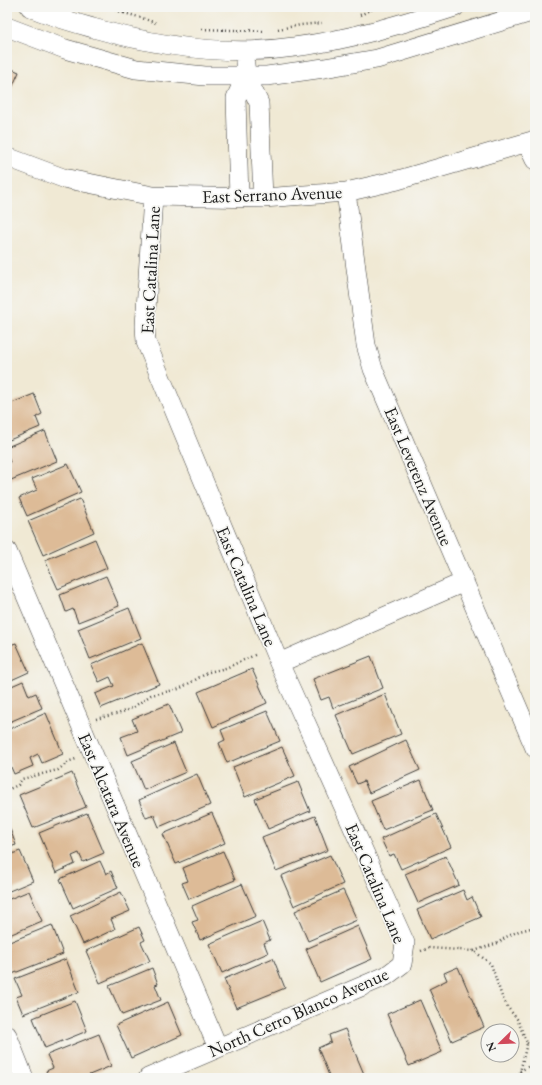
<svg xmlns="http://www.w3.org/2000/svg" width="542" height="1085" viewBox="0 0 542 1085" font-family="'EB Garamond',serif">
<rect width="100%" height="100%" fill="#f6f6f2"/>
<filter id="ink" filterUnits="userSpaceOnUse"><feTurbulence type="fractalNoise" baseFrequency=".025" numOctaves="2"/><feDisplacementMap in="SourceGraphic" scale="8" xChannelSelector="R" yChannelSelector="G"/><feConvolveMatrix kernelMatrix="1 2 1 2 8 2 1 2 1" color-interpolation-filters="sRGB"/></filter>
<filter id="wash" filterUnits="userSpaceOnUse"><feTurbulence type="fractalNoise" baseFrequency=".012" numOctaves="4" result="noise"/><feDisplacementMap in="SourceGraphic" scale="16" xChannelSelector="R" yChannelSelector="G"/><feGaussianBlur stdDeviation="0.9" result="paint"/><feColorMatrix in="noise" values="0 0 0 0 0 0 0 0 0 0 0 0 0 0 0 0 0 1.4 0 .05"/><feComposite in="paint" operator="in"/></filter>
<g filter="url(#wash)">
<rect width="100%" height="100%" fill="#f0e9d4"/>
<g id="blocks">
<path fill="#ddbb97" d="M 7,67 L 19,72 L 7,99 Z
M 34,394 L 42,414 L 36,417 L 40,427 L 7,441 L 7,405 Z
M 45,431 L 57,461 L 11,480 L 7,471 L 7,463 L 10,462 L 7,454 L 7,447 Z
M 68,464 L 81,492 L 27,516 L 19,498 L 37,490 L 32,479 Z
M 80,499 L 94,532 L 43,555 L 28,521 Z
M 95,539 L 107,568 L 58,589 L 45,560 Z
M 106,576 L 119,606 L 78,622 L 73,609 L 66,612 L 60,595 Z
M 129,608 L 141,638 L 90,659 L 78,629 Z
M 16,643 L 29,672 L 7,682 L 7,646 Z
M 142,643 L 159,684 L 101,708 L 95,694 L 114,686 L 110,677 L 99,682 L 91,665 Z
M 371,656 L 383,688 L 333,708 L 329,697 L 321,700 L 313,679 Z
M 252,669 L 267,703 L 213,727 L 198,692 Z
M 23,681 L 29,696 L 36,693 L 42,708 L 7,723 L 7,688 Z
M 385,694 L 401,734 L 353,754 L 336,715 Z
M 169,704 L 181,733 L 128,755 L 121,737 L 137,731 L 132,719 Z
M 267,711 L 280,741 L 227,763 L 219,743 L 225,740 L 221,730 Z
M 46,713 L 63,754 L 42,763 L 38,754 L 30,758 L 33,766 L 14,774 L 7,758 L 7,730 Z
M 406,740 L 420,770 L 369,793 L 364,781 L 357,784 L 349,767 Z
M 174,743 L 186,772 L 144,790 L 132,761 Z
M 282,747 L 295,776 L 245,797 L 233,767 Z
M 72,773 L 86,807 L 33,828 L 19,795 Z
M 197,774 L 210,805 L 159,827 L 154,815 L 146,818 L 139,800 Z
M 421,780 L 433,810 L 383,830 L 371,801 Z
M 298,782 L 310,811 L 268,829 L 255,799 Z
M 87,813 L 104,853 L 83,862 L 79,853 L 72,856 L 75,864 L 56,873 L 39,833 Z
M 212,813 L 225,843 L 176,864 L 163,834 Z
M 436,814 L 451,847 L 401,869 L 394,854 L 389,856 L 381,839 Z
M 315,816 L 328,850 L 276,871 L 262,837 Z
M 7,821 L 16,845 L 7,848 Z
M 20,851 L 33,881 L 7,892 L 7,856 Z
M 223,851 L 235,880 L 189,899 L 182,883 L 188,881 L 183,868 Z
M 330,855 L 343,884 L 294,906 L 281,876 Z
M 446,856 L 459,885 L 418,903 L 405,874 Z
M 100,861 L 106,874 L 111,871 L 118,888 L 73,908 L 60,879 Z
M 242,884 L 256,916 L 200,940 L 192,922 L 198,920 L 192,906 Z
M 343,890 L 357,920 L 308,941 L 295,911 Z
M 463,890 L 467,900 L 472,897 L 481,917 L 430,939 L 417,910 Z
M 29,891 L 42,921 L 7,936 L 7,900 Z
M 121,892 L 130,911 L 111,919 L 115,929 L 83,944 L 70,916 Z
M 262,921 L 270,940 L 264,943 L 268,953 L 222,973 L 209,944 Z
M 52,925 L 63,954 L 12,974 L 7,961 L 7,943 Z
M 358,926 L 372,959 L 320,982 L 306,949 Z
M 139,927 L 145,940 L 141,942 L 150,961 L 100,983 L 86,951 Z
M 273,958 L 285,988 L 236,1008 L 224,979 Z
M 66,959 L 79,992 L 23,1014 L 16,997 L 22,995 L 15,979 Z
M 458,967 L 484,1027 L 452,1041 L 429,989 L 447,980 L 444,973 Z
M 152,968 L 158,984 L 155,985 L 161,1000 L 122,1015 L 109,986 Z
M 420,1000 L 442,1052 L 409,1066 L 387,1014 Z
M 75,1001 L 87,1031 L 45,1048 L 33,1018 Z
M 168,1002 L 182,1035 L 131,1058 L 116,1025 Z
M 345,1029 L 364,1074 L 355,1078 L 330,1078 L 318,1048 L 331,1042 L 329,1035 Z
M 99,1034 L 111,1066 L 82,1078 L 72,1078 L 71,1075 L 63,1078 L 49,1078 L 46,1071 L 53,1068 L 47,1055 Z"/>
</g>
</g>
<g filter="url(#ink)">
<use href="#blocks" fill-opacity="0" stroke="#3c3b38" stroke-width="1"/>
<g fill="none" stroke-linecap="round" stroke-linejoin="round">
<g stroke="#3c3b38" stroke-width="20">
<path id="minor" d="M 30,7 C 50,16 72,22 93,28 C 157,46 227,57 294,47 C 349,40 402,24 455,7
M 7,27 L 65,49 L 136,69 L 205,76 L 267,76 L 324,68 L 377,59 L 535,11
M 245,64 L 246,76 L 259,103 L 263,198
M 527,143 L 535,160
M 7,157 L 63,178 L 153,196 L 263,198 L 346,192 L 398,180 L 535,140
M 346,192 L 366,345 L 373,369 L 535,748
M 239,198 L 236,98 L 246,76
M 7,551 L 218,1048
M 279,663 L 464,582
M 7,1035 L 24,1078
M 148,1078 L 386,976 L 402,964 L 405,943 L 279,663 L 146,342 L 145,326 L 153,196"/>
</g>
<path stroke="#3c3b38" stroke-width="2.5" stroke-dasharray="1 3" stroke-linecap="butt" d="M 108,7 L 124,13 L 123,7
M 124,13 L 139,17 L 156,23
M 360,15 L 377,7
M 202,29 L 265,31
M 278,29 L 301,25 L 322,23
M 96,719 L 120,713 L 132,708 L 151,695 L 179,689 L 209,672 L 226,668 L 257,654
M 7,790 L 18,785 L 22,779 L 58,770 L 70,761 L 76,759
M 421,951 L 429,948 L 474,951 L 491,964 L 502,997 L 509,1009 L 517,1019 L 527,1043 L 520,1072 L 513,1078
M 474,951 L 498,943 L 506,937 L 519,931 L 535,927
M 527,1043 L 535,1048
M 520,1071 L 535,1063"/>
<use href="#minor" stroke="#fff" stroke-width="19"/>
</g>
</g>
<g text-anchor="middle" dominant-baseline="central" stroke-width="3.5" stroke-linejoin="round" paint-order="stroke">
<g font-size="18" fill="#1c1c1c" stroke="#f6f6f2">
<text transform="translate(272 194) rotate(-2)">East Serrano Avenue</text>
<text transform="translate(150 270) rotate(-87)">East Catalina Lane</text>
<text transform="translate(419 476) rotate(67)">East Leverenz Avenue</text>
<text transform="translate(247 586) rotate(67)">East Catalina Lane</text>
<text transform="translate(112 800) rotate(67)">East Alcatara Avenue</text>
<text transform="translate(376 883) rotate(67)">East Catalina Lane</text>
<text transform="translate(298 1012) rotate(-24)">North Cerro Blanco Avenue</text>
</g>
</g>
<rect width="542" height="1085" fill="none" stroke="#f6f6f2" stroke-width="24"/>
<g transform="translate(500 1043) rotate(247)"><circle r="19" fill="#f6f6f2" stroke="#9f9f9c"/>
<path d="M0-3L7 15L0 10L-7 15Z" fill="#d1495b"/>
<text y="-6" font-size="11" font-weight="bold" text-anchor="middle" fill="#1c1c1c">N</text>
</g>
</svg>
